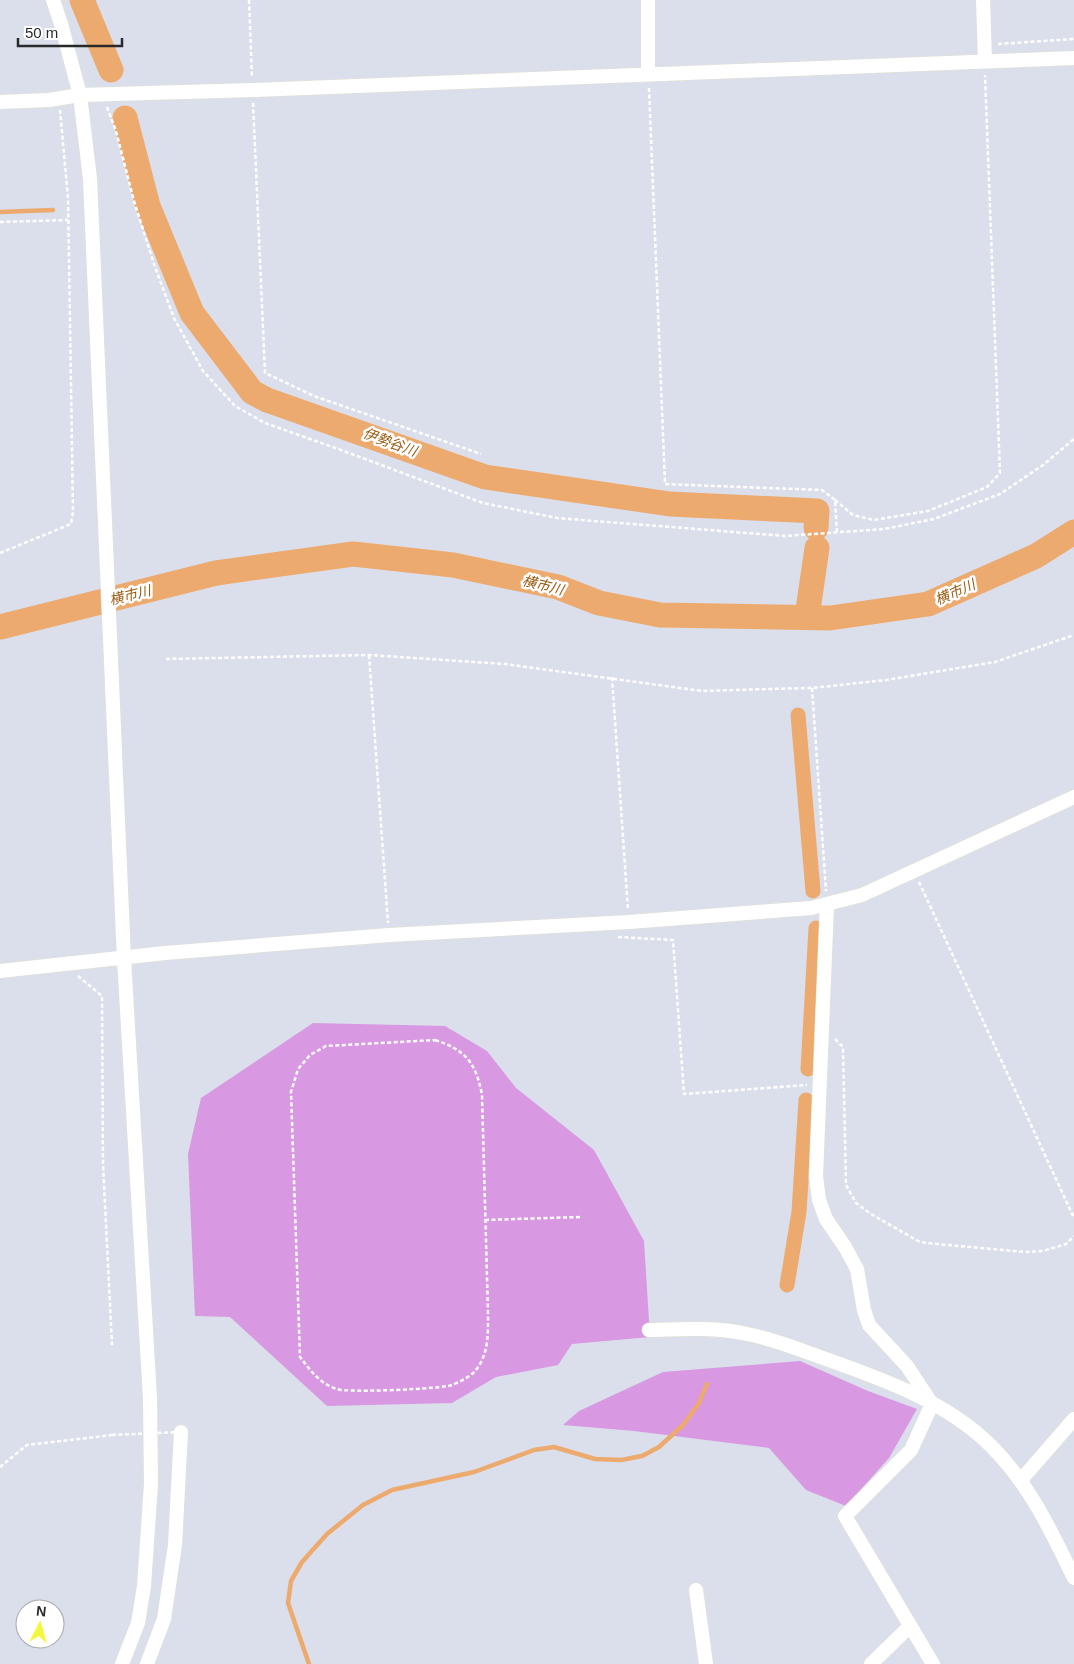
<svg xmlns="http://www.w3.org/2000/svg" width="1074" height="1664" viewBox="0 0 1074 1664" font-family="Helvetica,'Noto Sans JP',sans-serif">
<rect width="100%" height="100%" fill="#dbdfeb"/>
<path fill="#d898e2" d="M 313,1023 L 445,1026 L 487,1051 L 516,1088 L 594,1150 L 644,1241 L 650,1337 L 572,1344 L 558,1365 L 496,1377 L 452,1403 L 327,1406 L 230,1317 L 195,1316 L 188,1154 L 201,1098 Z
M 800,1361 L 868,1391 L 917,1409 L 889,1458 L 846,1506 L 806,1490 L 769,1448 L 634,1431 L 563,1425 L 579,1411 L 663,1372 Z"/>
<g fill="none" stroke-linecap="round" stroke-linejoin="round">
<path stroke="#edaa6e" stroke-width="4.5" d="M 0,212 L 53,210
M 309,1664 L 288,1603 L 291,1581 L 302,1562 L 327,1534 L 363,1505 L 392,1490 L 474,1472 L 534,1450 L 554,1447 L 595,1459 L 621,1460 L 642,1456 L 659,1447 L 683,1425 L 699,1403 L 707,1384"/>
<path stroke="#edaa6e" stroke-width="15" d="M 798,715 L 813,891
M 808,1069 L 816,928
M 787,1285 L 799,1212 L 806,1100"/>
<path stroke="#edaa6e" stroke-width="25" d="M 82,0 L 111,70
M 125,118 L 148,206 L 192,313 L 252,392 L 267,400 L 485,477 L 670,504 L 817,511 L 816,528
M 807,617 L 817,548
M 0,627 L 216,573 L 353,554 L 453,565 L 558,587 L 599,603 L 660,615 L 830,618 L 928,604 L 1036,556 L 1074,532"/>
<g stroke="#e2e2d0" stroke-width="15">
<path id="minor" d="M 53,0 L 61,24 L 80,95 L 90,179 L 124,959 L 150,1398 L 151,1484 L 144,1586 L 138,1623 L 122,1664
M 648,0 L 648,74
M 983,0 L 985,61
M 0,102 L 49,100 L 80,95 L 252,90 L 1074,58
M 827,905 L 816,1176 L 819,1200 L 826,1219 L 845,1247 L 857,1269 L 864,1310 L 869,1325 L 907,1366 L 932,1404 L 911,1450 L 845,1516 L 933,1664
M 0,971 L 165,953 L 389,935 L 629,922 L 811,908 L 862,895 L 1074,797
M 649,1330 C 682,1329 715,1327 747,1334 C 773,1339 798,1349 823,1358 C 882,1379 948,1402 992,1447 C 1030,1485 1051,1531 1074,1578
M 1021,1480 L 1074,1419
M 696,1590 L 706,1664
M 147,1664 L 164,1619 L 175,1545 L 181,1432
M 871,1664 L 910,1626"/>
</g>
<path stroke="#fff" stroke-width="2.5" stroke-dasharray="4 2.5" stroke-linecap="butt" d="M 249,0 L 252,77
M 998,44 L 1074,39
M 649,88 L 665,484 L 822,490 L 835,500 L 837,533
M 253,103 L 265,373 L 314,396 L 481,454
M 107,107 L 116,131 L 134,201 L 155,267 L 174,318 L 203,371 L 235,406 L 265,423 L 341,450 L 483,503 L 557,518 L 785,536 L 884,529 L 934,519 L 1000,494 L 1043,465 L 1074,439
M 0,222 L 68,220
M 835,500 L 853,515 L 874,520 L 928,511 L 987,487 L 1000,473 L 985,75
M 0,553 L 71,524 L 73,512 L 68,198 L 60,110
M 369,655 L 388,923
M 166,659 L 369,655 L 505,664 L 702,691 L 767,689 L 812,688 L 886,680 L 995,662 L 1074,635
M 612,677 L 628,910
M 812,688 L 826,891
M 919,882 L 1074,1218
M 618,937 L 673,940 L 684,1094 L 807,1085
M 78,976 L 102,996 L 103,1164 L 112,1345
M 835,1039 L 843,1047 L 846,1185 L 856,1203 L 871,1214 L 918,1241 L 926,1243 L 1025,1252 L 1043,1251 L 1066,1244 L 1074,1236
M 435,1040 C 466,1050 476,1063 482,1095 L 488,1313 C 488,1333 489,1355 475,1371 C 470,1377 459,1382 452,1385 C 443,1389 346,1393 337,1389 C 320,1384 310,1370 300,1357 L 291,1092 L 298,1069 L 310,1055 L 326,1046 Z
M 485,1220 L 580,1217
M 0,1467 L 27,1445 L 112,1435"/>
<use href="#minor" stroke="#fff" stroke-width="14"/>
<path stroke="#fff" stroke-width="2.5" stroke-dasharray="4 2.5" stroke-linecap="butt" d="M 112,1435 L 181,1432"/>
</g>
<g text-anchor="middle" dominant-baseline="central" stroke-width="5" stroke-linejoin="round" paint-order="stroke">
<g font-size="14" font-style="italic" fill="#985a0f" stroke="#fff">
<text transform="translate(390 442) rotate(20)">伊勢谷川</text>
<text transform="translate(543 585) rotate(14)">横市川</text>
<text transform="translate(955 592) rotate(-24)">横市川</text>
<text transform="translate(130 595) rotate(-14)">横市川</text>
</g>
</g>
<g transform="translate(40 1624) rotate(6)"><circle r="24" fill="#ffffff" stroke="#a9a9a9"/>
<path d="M0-4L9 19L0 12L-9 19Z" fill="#f4f83c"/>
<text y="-8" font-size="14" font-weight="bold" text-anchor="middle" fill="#292929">N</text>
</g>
<path d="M18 38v8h104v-8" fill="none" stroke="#292929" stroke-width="2.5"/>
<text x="25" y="38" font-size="15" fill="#292929" stroke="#ffffff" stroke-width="4" paint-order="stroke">50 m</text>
</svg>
